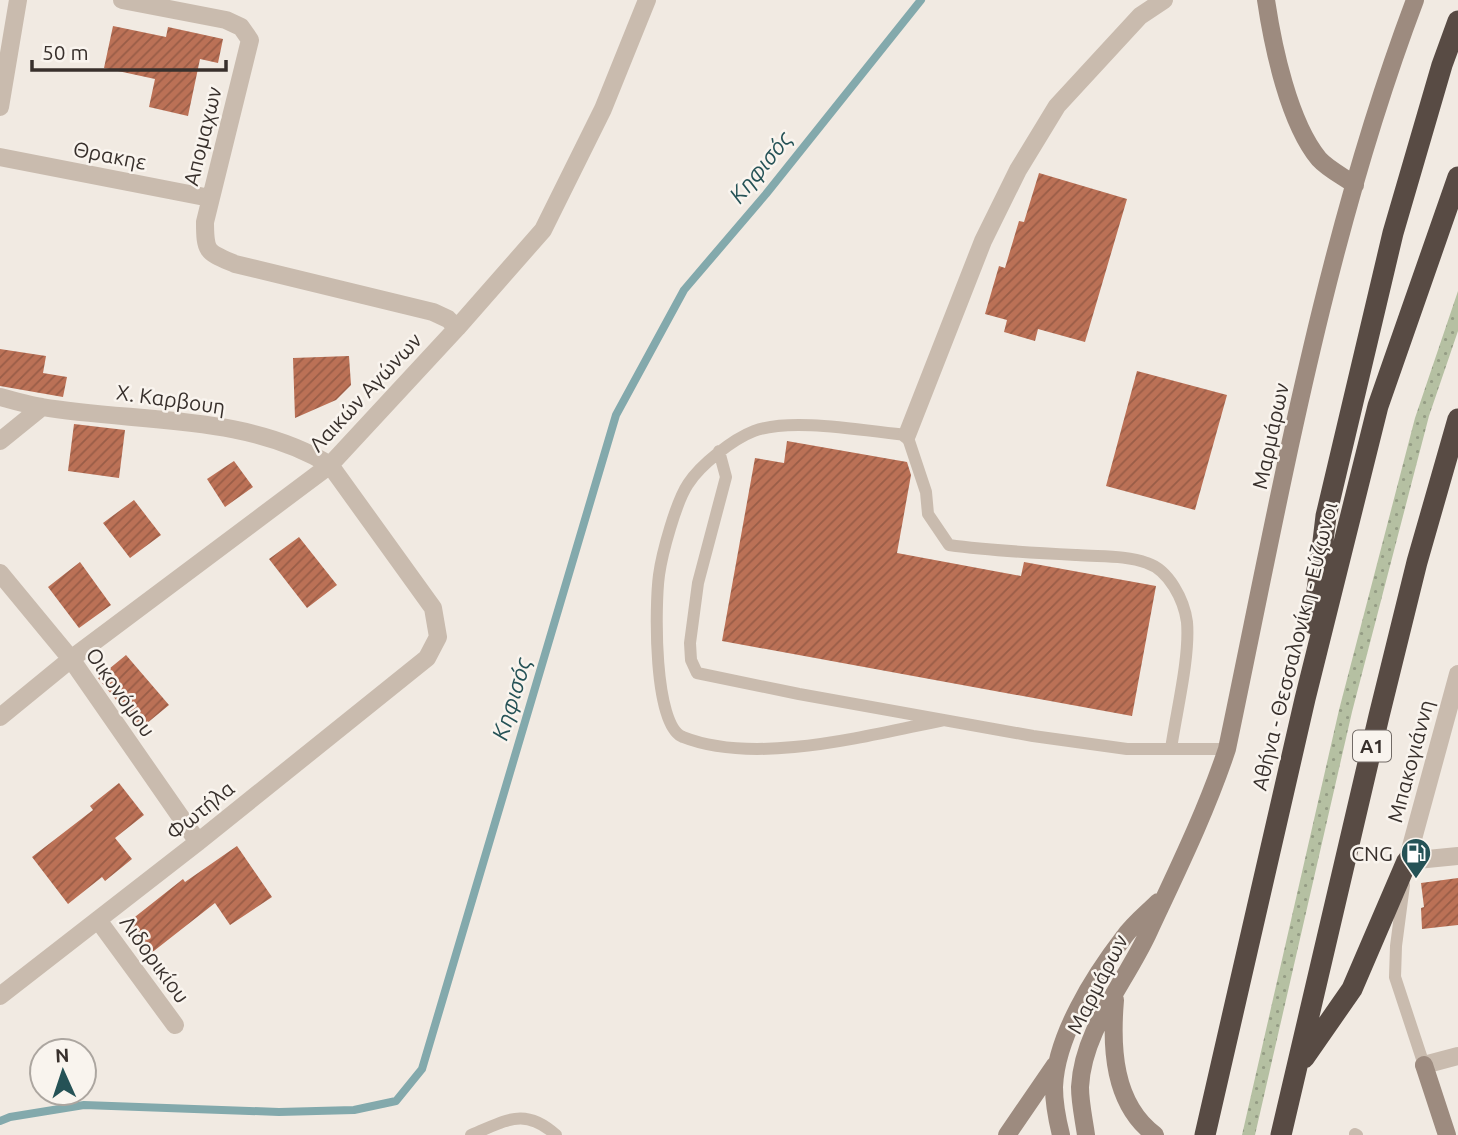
<svg xmlns="http://www.w3.org/2000/svg" width="1458" height="1135" viewBox="0 0 1458 1135" font-family="Ubuntu,sans-serif">
<defs>
<pattern id="grass-dots" width="8" height="8" patternUnits="userSpaceOnUse" patternTransform="scale(1.75)"><rect width="8" height="8" fill="#b5c0a2"/><path d="M2 2h.1M6 6h.1" fill="none" stroke="#949c84" stroke-width="1.8" stroke-linecap="round"/></pattern>
<pattern id="building-hatch" width="6" height="6" patternUnits="userSpaceOnUse" patternTransform="scale(1.75)"><rect width="6" height="6" fill="#bb7156"/><path d="M-1 1l2-2M0 6l6-6M5 7l2-2" fill="none" stroke="#995d47"/></pattern>
</defs>
<rect width="100%" height="100%" fill="#f1eae2"/>
<path fill="url(#grass-dots)" d="M 1458,291 L 1458,331 L 1429,416 L 1352,712 L 1255,1135 L 1242,1135 L 1339,710 L 1415,418 Z"/>
<g fill="none" stroke-linecap="round" stroke-linejoin="round">
<path stroke="#83a9ac" stroke-width="8" d="M 0,1121 L 10,1117 L 84,1105 L 279,1112 L 354,1110 L 396,1101 L 422,1069 L 616,415 L 684,290 L 766,194 L 921,0"/>
</g>
<path fill="url(#building-hatch)" d="M 113,26 L 166,37 L 168,27 L 223,39 L 218,63 L 200,59 L 188,116 L 149,107 L 155,79 L 104,68 Z
M 1039,173 L 1127,199 L 1085,342 L 1038,329 L 1035,341 L 1004,332 L 1007,320 L 985,314 L 999,266 L 1005,268 L 1019,221 L 1024,222 Z
M 0,349 L 46,356 L 43,373 L 67,377 L 63,397 L 0,386 Z
M 349,356 L 351,385 L 336,400 L 295,418 L 293,358 Z
M 1137,371 L 1227,395 L 1195,510 L 1106,486 Z
M 74,424 L 125,430 L 119,478 L 68,471 Z
M 787,441 L 907,462 L 911,475 L 897,553 L 1021,576 L 1024,562 L 1156,586 L 1132,716 L 722,641 L 755,458 L 784,463 Z
M 234,461 L 253,487 L 225,507 L 207,479 Z
M 134,500 L 161,535 L 130,558 L 103,523 Z
M 299,537 L 337,585 L 307,608 L 269,559 Z
M 80,562 L 111,605 L 79,628 L 48,587 Z
M 126,655 L 169,705 L 140,729 L 98,678 Z
M 119,783 L 144,815 L 115,838 L 132,859 L 105,881 L 102,877 L 68,904 L 32,857 L 93,810 L 90,806 Z
M 237,846 L 272,897 L 230,925 L 215,903 L 150,954 L 126,924 L 183,879 L 185,882 Z
M 1458,878 L 1458,925 L 1422,929 L 1421,908 L 1424,907 L 1421,883 Z"/>
<g fill="none" stroke-linecap="round" stroke-linejoin="round">
<path stroke="#c9bbae" stroke-width="12" d="M 719,451 L 726,477 L 698,583 L 690,643 L 691,660 L 697,673 L 799,694 L 1033,736 L 1127,749 L 1227,749
M 944,720 C 869,735 756,766 683,737 C 653,726 655,604 659,575 C 662,553 676,502 688,484 C 700,465 733,439 754,431 C 791,417 865,431 907,435 L 926,492 L 928,514 L 949,545 C 992,551 1035,553 1077,555 C 1099,557 1126,555 1147,563 C 1169,570 1184,600 1187,622 C 1190,658 1176,713 1171,749
M 1404,885 L 1396,946 L 1395,977 L 1424,1065
M 1355,1134 L 1357,1135
M 471,1135 C 506,1121 524,1106 556,1135"/>
<path stroke="#c9bbae" stroke-width="18" d="M 122,0 L 226,20 L 241,27 L 250,40 L 205,222 C 205,253 207,252 235,264 L 433,312 L 448,319 L 457,328
M 0,107 L 18,0
M 0,157 L 210,198
M 0,397 C 14,401 28,405 42,407 C 136,423 246,413 330,465 L 433,608 L 438,637 L 427,658 L 198,842 L 0,996
M 907,435 L 983,241 L 1018,170 L 1057,106 L 1140,16 L 1164,0
M 0,441 L 42,407
M 0,573 L 71,659 L 198,842
M 1458,674 L 1407,861 L 1458,856
M 0,717 L 71,659 L 330,465 L 457,328 L 543,230 L 603,109 L 647,0
M 98,920 L 175,1025
M 1424,1065 L 1458,1056"/>
<path stroke="#9d8b7f" stroke-width="18" d="M 1266,0 C 1273,47 1289,123 1319,159 C 1328,169 1344,177 1355,185
M 1115,1000 C 1111,1047 1113,1104 1155,1135
M 1424,1065 L 1447,1135
M 1007,1135 L 1055,1065
M 1061,1135 C 1057,1119 1054,1104 1054,1087 C 1056,1036 1094,976 1124,937 C 1133,924 1147,913 1158,902
M 1086,1135 C 1084,1120 1080,1103 1080,1087 C 1083,1029 1126,982 1149,931 C 1177,871 1206,812 1227,749 C 1280,497 1324,241 1415,0"/>
<path stroke="#584b44" stroke-width="21" d="M 1313,624 L 1326,516 L 1393,233 L 1442,65 L 1458,21
M 1304,1058 L 1352,989 L 1407,861
M 1205,1135 L 1305,699 L 1378,406 L 1458,177
M 1281,1135 L 1379,716 L 1417,562 L 1458,419"/>
</g>
<defs>
<g id="fuel-pin" transform="scale(1.575)"><path d="M0 17L-7.5 6A9.5 9.5 0 1 1 7.5 6Z" fill="#255256" stroke="#f9f4ee"/><path d="M-5.5-6h7V0h2V4h1.3V-2.5L3-4.5l.8-.8L6-3V5H2.5V1h-1V6h-7ZM-4.2-4.7v3.2H.2V-4.7Z" fill="#fff"/></g>
</defs>
<g fill-rule="evenodd">
<use href="#fuel-pin" x="1416" y="853"/>
</g>
<g text-anchor="middle" dominant-baseline="central" stroke-width="5" stroke-linejoin="round" paint-order="stroke">
<rect fill="#f9f4ee" stroke="#726b66" stroke-width="2" x="1353" y="730.5" width="38" height="31" rx="5"/>
<g font-size="19" font-weight="bold" fill="#38302c">
<text x="1372" y="746">Α1</text>
</g>
<g font-size="21" fill="#38302c" stroke="#f9f4ee">
<text transform="translate(202 136) rotate(-76)">Απομαχων</text>
<text transform="translate(110 155) rotate(11)">Θρακηε</text>
<text transform="translate(365 392) rotate(-47)">Λαικών Αγώνων</text>
<text transform="translate(171 399) rotate(8)">Χ. Καρβουη</text>
<text transform="translate(1270 436) rotate(-78)">Μαρμάρων</text>
<text transform="translate(1294 646) rotate(-76)">Αθήνα - Θεσσαλονίκη - Εύζωνοι</text>
<text transform="translate(121 692) rotate(55)">Οικονόμου</text>
<text transform="translate(1410 761) rotate(-75)">Μπακογιάννη</text>
<text transform="translate(200 810) rotate(-39)">Φωτήλα</text>
<text transform="translate(155 959) rotate(54)">Λιδορικίου</text>
<text transform="translate(1097 984) rotate(-63)">Μαρμάρων</text>
</g>
<g font-size="21" fill="#38302c" stroke="#f9f4ee" text-anchor="end">
<text x="1393" y="853">CNG</text>
</g>
<g font-size="23" font-style="italic" fill="#255256" stroke="#f9f4ee">
<text transform="translate(760 167) rotate(-51)">Κηφισός</text>
<text transform="translate(511 699) rotate(-73)">Κηφισός</text>
</g>
</g>
<g transform="translate(63 1072) rotate(357)"><circle r="33" fill="#f9f4ee" stroke="#aca6a0" stroke-width="2"/>
<path d="M0-5L12 26L0 18L-12 26Z" fill="#255256"/>
<text y="-10" font-size="19" font-weight="bold" text-anchor="middle" fill="#38302c">N</text>
</g>
<path d="M32 60v10h194v-10" fill="none" stroke="#38302c" stroke-width="3.5"/>
<text x="42" y="60" font-size="21" fill="#38302c" stroke="#f9f4ee" stroke-width="5" paint-order="stroke">50 m</text>
</svg>
